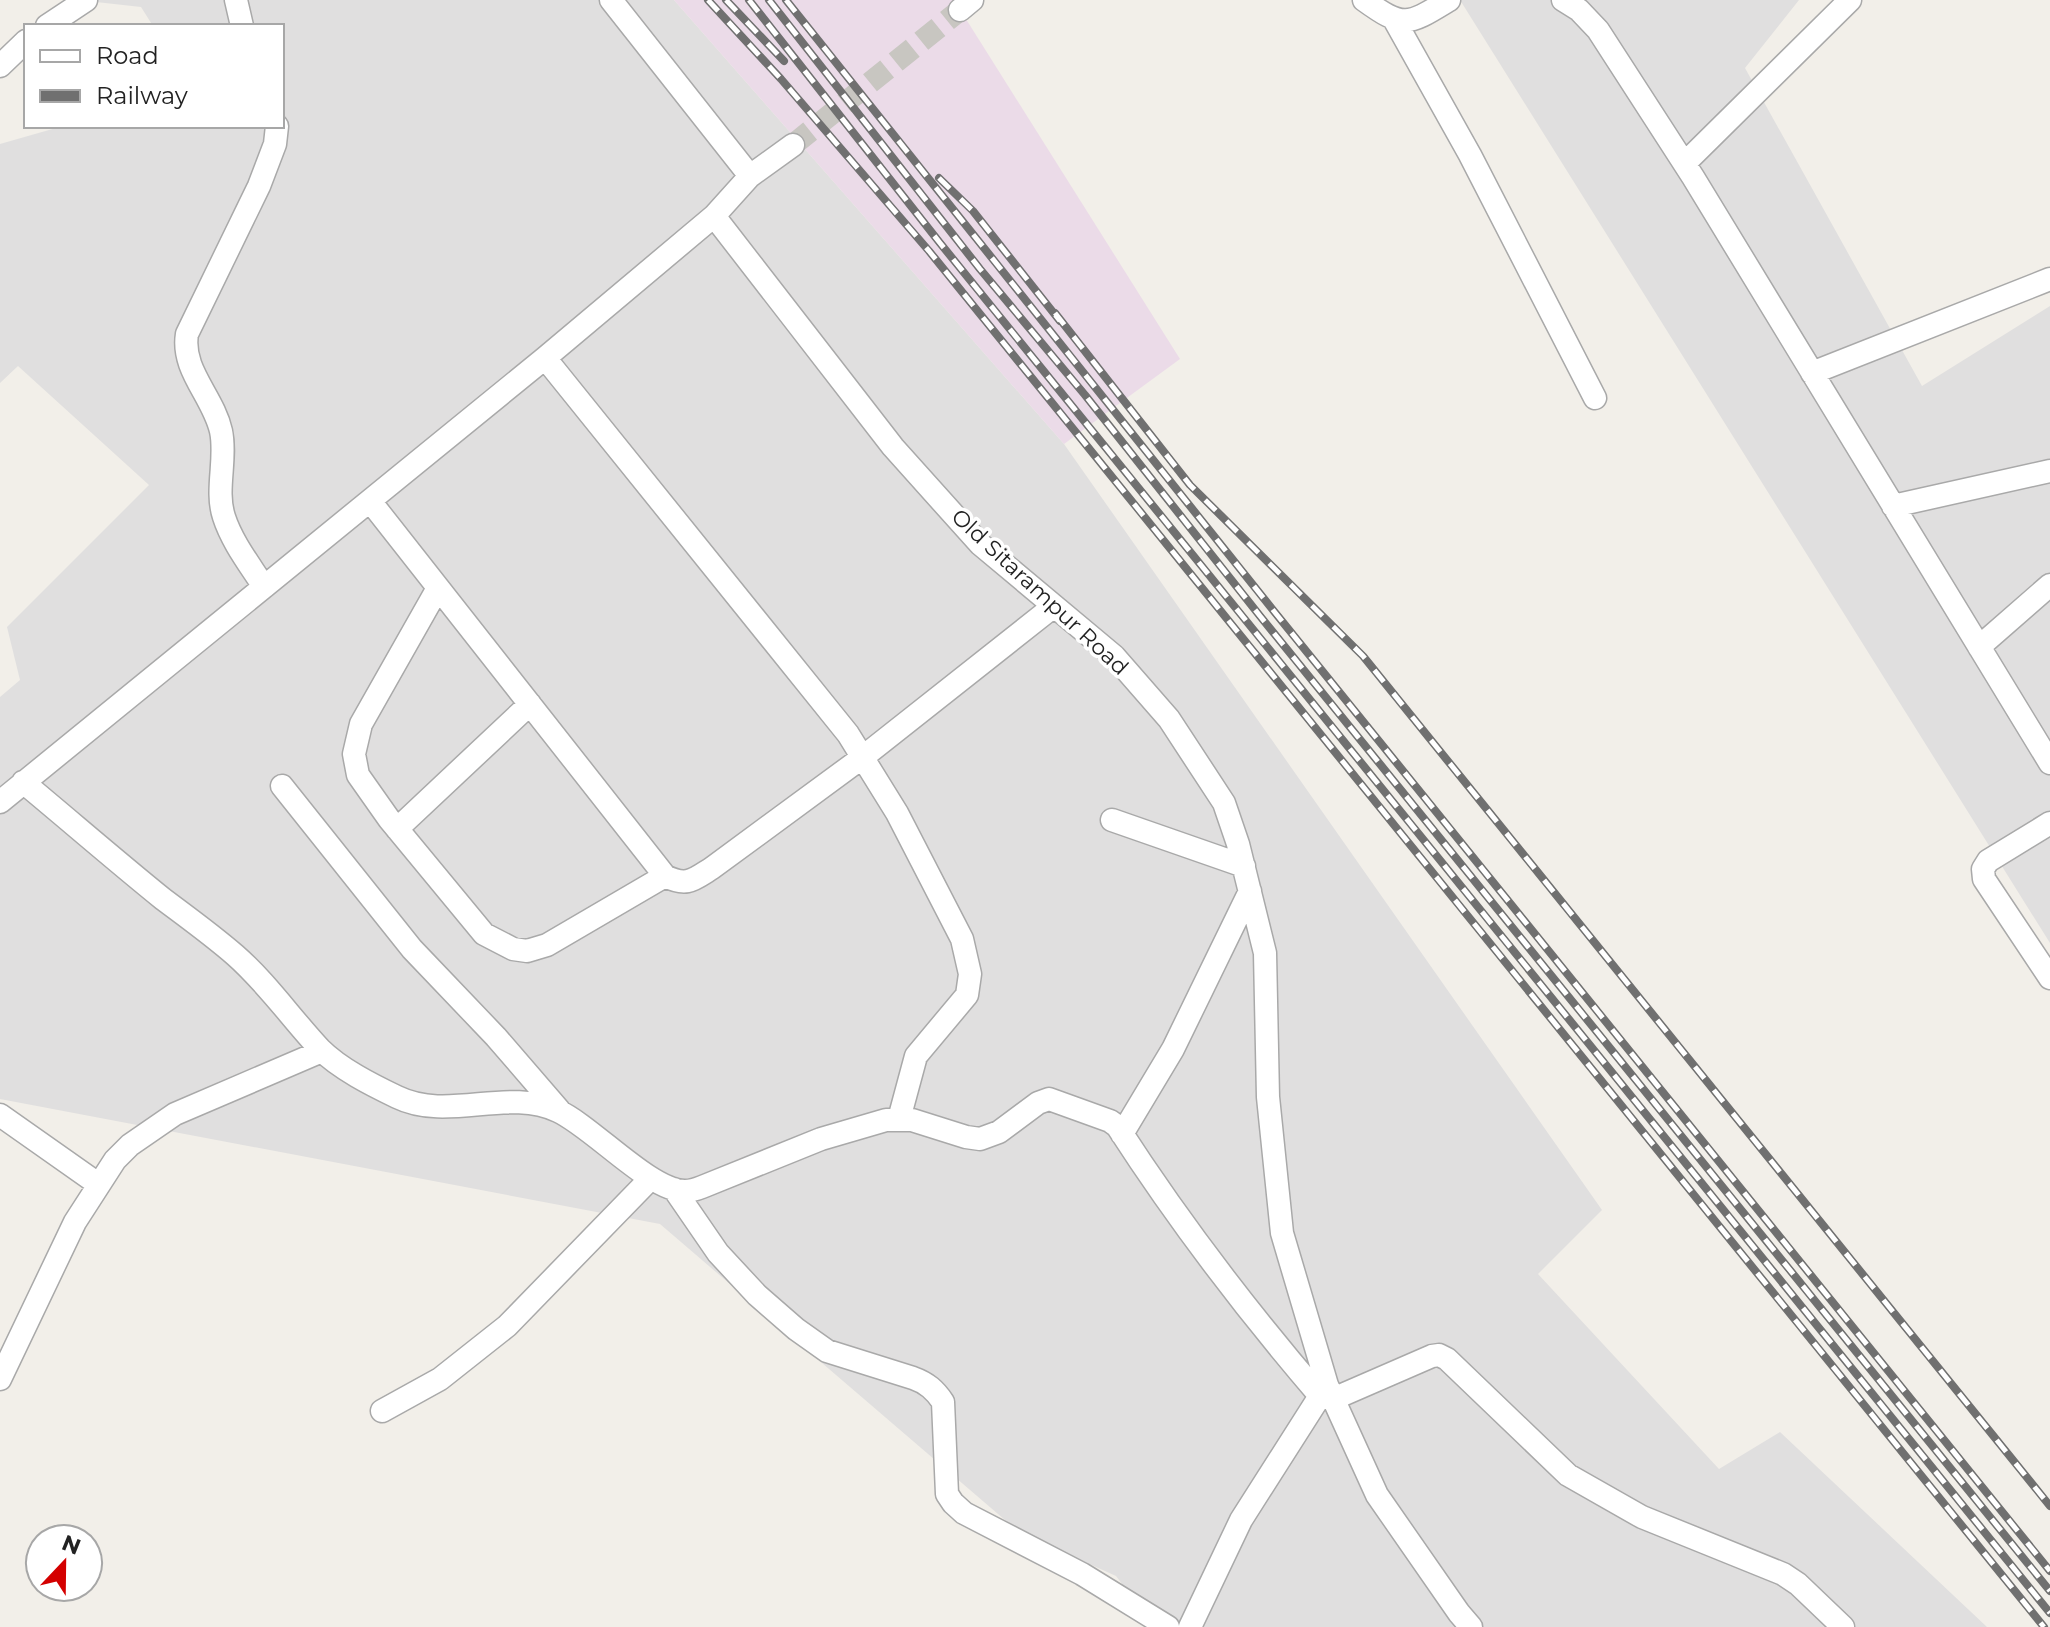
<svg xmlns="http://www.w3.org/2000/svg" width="2050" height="1627" viewBox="0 0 2050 1627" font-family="Montserrat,sans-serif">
<rect width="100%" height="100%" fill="#f2efe9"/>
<path fill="#e0dfdf" d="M 78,0 L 674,0 L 1064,444 L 1602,1210 L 1538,1274 L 1719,1469 L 1780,1432 L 1987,1627 L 1155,1627 L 1116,1576 L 1019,1532 L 660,1224 L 0,1099 L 0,697 L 20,680 L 7,627 L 149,485 L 18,366 L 0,383 L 0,144 L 63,126 L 282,126 L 282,26 L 153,26 L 141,7 Z
M 1460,0 L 1799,0 L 1745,68 L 1922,386 L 2050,306 L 2050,943 Z"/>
<path fill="#ebdbe8" d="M 674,0 L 954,0 L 1180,359 L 1064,444 Z"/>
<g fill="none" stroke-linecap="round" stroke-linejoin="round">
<path stroke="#c8c6c1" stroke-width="22" stroke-dasharray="22 11" stroke-linecap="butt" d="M 793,145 L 960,10"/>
<g stroke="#a9a9a9" stroke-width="25">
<path id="minor" d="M 236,0 L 242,26
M 611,0 L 750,176 L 714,216 L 893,447 L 980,544 L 1114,656 L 1169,719 L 1224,803 L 1238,844 L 1265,953 L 1268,1097 L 1282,1233 L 1327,1385 L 1377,1495 L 1459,1613 L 1471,1627
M 1364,0 C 1404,29 1408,25 1449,0
M 1563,0 L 1579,10 L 1598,30 L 1693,177 L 2050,763
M 960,10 L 972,0
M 1395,21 L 1470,155 L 1595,398
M 47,26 L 86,0
M 0,66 L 26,41
M 1685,163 L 1850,0
M 750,176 L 793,145
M 545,358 L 848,734 L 897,813 L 962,939 L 970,974 L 967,995 L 916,1056 L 899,1119
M 1812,373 L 2050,279
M 370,501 L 665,876 C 687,887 693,880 712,868 L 863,757 L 1054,606
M 1893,506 L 2050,471
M 264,587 C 250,565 232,542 224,517 C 215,490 227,459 221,431 C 213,396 181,370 187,334 L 259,186 L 275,144 L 277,126
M 438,588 L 361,724 L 354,754 L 358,775 L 389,819 L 484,934 L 513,949 L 527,951 L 547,945 L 665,876
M 1979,647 L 2050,585
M 23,782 C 70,821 116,861 163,899 C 187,917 212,935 235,955 C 267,983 291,1018 320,1049 C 340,1069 372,1085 397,1097 C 448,1122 508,1087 558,1111 C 593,1127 650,1191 685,1191 C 690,1191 697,1189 702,1187 L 821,1139 L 886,1120 L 912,1120 L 966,1137 L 980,1139 L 999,1132 L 1038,1103 L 1049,1099 L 1110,1121 L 1117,1126 C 1179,1222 1247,1311 1321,1397
M 282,786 L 412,949 L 496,1037 L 559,1110
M 0,802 L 545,358 L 714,216
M 1112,820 L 1244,866
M 2050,823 L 1988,861 L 1983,869 L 1984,879 L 2050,978
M 397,829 L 530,704
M 0,1115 L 98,1184
M 1122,1134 L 1173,1049 L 1250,891
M 674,1189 L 718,1253 L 757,1295 L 796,1329 L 827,1351 L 913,1378 C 927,1383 935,1390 943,1402 L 947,1494 L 953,1503 L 964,1513 L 1082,1574 L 1168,1627
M 0,1379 L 75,1222 L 115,1160 L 130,1145 L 175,1114 L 322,1051
M 1333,1399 L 1432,1356 L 1439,1355 L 1447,1359 L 1568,1475 L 1642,1517 L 1783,1574 L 1798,1584 L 1843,1627
M 382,1411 L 440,1379 L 507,1326 L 651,1178
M 1190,1627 L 1241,1520 L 1327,1385"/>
</g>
<use href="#minor" stroke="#fff" stroke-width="22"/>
<g stroke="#707070" stroke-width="8">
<path id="rail" d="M 708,0 L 781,79 L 929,251 L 2044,1627
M 726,0 L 784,61
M 749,0 L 940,243 L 2050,1613
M 769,0 L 980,269 L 1085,395 L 1260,616 L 2050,1591
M 786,0 L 1273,610 L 2050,1571
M 939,178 L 973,211 L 1060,321
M 1055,313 L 1190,485 L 1363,656 L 2050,1506"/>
</g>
<use href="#rail" stroke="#fff" stroke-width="5" stroke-dasharray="15" stroke-linecap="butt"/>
</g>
<g text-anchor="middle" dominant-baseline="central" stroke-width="7" stroke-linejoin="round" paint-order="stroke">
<g font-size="22" fill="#222" stroke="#fff">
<text transform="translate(1040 592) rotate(43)">Old Sitarampur Road</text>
</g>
</g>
<rect x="24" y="24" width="260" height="104" fill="#ffffff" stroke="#a7a7a7" stroke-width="2"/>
<rect x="40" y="50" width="40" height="12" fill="#ffffff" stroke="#a7a7a7" stroke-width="2"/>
<text x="96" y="64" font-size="24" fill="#222222">Road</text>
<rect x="40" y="90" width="40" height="12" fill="#707070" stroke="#a7a7a7" stroke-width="2"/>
<text x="96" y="104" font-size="24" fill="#222222">Railway</text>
<g transform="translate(64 1563) rotate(22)"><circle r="38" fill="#ffffff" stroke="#a7a7a7" stroke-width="2"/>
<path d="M0-6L14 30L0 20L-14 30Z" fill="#d40000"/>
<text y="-12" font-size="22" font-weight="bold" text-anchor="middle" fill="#222222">N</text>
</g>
</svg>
